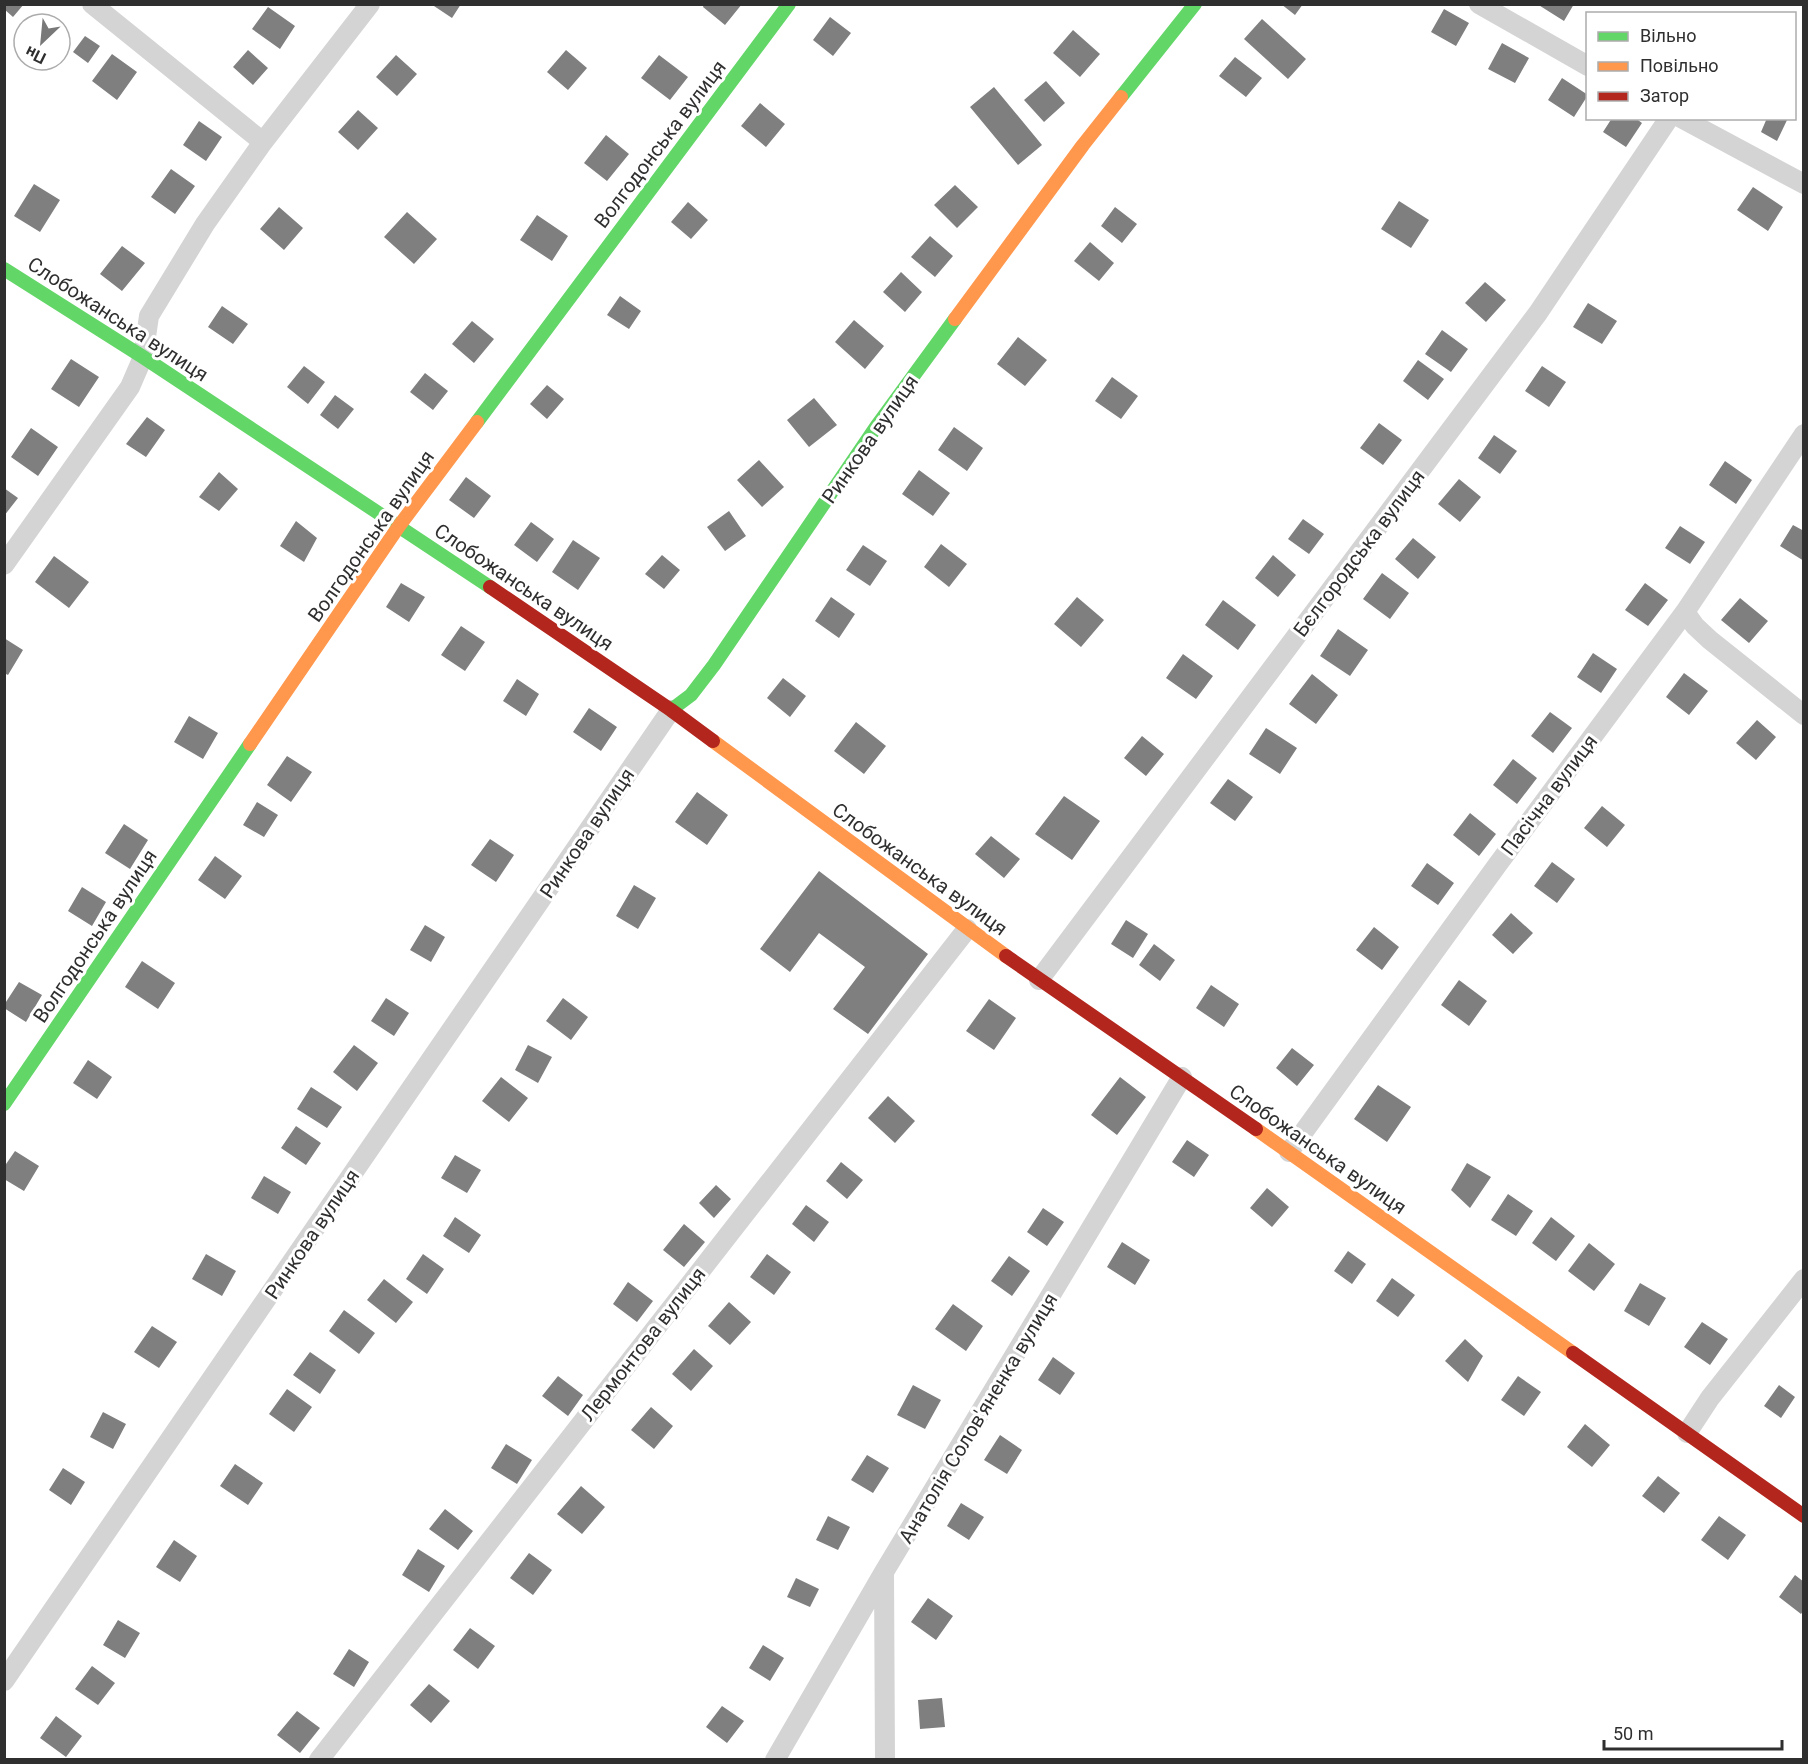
<svg xmlns="http://www.w3.org/2000/svg" width="1808" height="1764" viewBox="0 0 1808 1764" font-family="Roboto,sans-serif">
<rect width="100%" height="100%" fill="#fff"/>
<path fill="#7f7f7f" d="M 4,4 L 24,4 L 13,17 L 4,9 Z
M 431,4 L 461,4 L 452,18 Z
M 704,4 L 742,4 L 725,25 L 703,7 Z
M 1281,4 L 1303,4 L 1295,15 Z
M 1537,4 L 1574,4 L 1564,21 Z
M 268,7 L 295,26 L 280,49 L 252,29 Z
M 1444,9 L 1469,23 L 1456,46 L 1431,32 Z
M 830,17 L 851,33 L 833,56 L 813,40 Z
M 1262,19 L 1306,59 L 1288,79 L 1244,39 Z
M 1073,30 L 1100,54 L 1080,77 L 1053,53 Z
M 85,36 L 100,46 L 88,63 L 73,52 Z
M 1502,43 L 1529,58 L 1515,83 L 1488,69 Z
M 248,50 L 268,68 L 253,85 L 233,67 Z
M 566,50 L 587,68 L 568,90 L 547,72 Z
M 112,54 L 137,72 L 117,100 L 92,81 Z
M 396,55 L 417,74 L 397,96 L 376,77 Z
M 659,55 L 688,77 L 670,100 L 641,78 Z
M 1235,57 L 1262,78 L 1246,97 L 1219,76 Z
M 1562,78 L 1588,95 L 1574,117 L 1548,100 Z
M 1046,81 L 1065,103 L 1044,122 L 1024,100 Z
M 994,87 L 1042,145 L 1018,165 L 970,107 Z
M 760,103 L 785,124 L 766,147 L 741,126 Z
M 358,110 L 378,128 L 358,150 L 338,132 Z
M 1612,118 L 1635,118 L 1642,123 L 1626,147 L 1603,132 Z
M 1767,118 L 1788,118 L 1777,141 L 1761,132 Z
M 199,121 L 222,137 L 206,161 L 183,145 Z
M 606,135 L 629,154 L 607,181 L 584,163 Z
M 171,169 L 195,186 L 175,214 L 151,197 Z
M 34,184 L 60,200 L 40,232 L 14,216 Z
M 955,185 L 978,207 L 957,228 L 934,205 Z
M 1753,187 L 1783,207 L 1768,231 L 1737,210 Z
M 1399,201 L 1429,220 L 1411,248 L 1381,229 Z
M 688,202 L 708,220 L 691,239 L 671,222 Z
M 279,207 L 303,228 L 284,250 L 260,229 Z
M 1115,207 L 1137,224 L 1122,243 L 1101,226 Z
M 407,212 L 437,239 L 414,264 L 384,237 Z
M 537,215 L 568,236 L 552,261 L 520,240 Z
M 930,236 L 953,256 L 935,277 L 911,257 Z
M 1090,242 L 1114,263 L 1099,281 L 1074,261 Z
M 122,246 L 145,263 L 122,291 L 100,274 Z
M 901,272 L 922,292 L 905,312 L 883,292 Z
M 1485,282 L 1506,300 L 1486,322 L 1465,303 Z
M 620,296 L 641,311 L 629,329 L 607,315 Z
M 1588,303 L 1617,321 L 1602,344 L 1573,327 Z
M 222,306 L 248,324 L 233,344 L 208,327 Z
M 854,320 L 884,346 L 865,369 L 835,342 Z
M 472,321 L 494,339 L 474,363 L 452,344 Z
M 1442,330 L 1468,349 L 1451,372 L 1425,354 Z
M 1018,337 L 1047,360 L 1025,386 L 997,364 Z
M 71,359 L 99,377 L 79,407 L 51,389 Z
M 1418,360 L 1444,379 L 1428,400 L 1403,381 Z
M 304,366 L 325,382 L 308,404 L 287,387 Z
M 1542,366 L 1566,382 L 1549,407 L 1525,391 Z
M 425,373 L 448,391 L 433,410 L 410,392 Z
M 1112,377 L 1138,396 L 1121,419 L 1095,401 Z
M 547,385 L 564,399 L 547,419 L 530,404 Z
M 335,395 L 354,409 L 338,429 L 320,415 Z
M 814,398 L 837,425 L 809,447 L 787,420 Z
M 147,417 L 165,430 L 146,457 L 126,444 Z
M 1379,423 L 1402,440 L 1383,465 L 1360,448 Z
M 954,427 L 983,448 L 967,471 L 938,450 Z
M 31,428 L 58,447 L 38,476 L 11,457 Z
M 1494,435 L 1517,451 L 1500,474 L 1478,458 Z
M 759,460 L 784,487 L 762,507 L 737,480 Z
M 1725,461 L 1752,480 L 1736,504 L 1709,485 Z
M 919,470 L 950,493 L 933,516 L 902,494 Z
M 219,472 L 238,489 L 219,511 L 199,497 Z
M 466,477 L 491,496 L 474,518 L 449,500 Z
M 1459,479 L 1481,497 L 1460,522 L 1438,504 Z
M 4,488 L 18,498 L 4,516 Z
M 729,511 L 746,536 L 725,551 L 707,527 Z
M 1303,519 L 1324,534 L 1309,554 L 1288,539 Z
M 296,521 L 317,538 L 304,562 L 280,546 Z
M 531,522 L 554,539 L 537,562 L 514,545 Z
M 1793,525 L 1804,531 L 1804,561 L 1780,546 Z
M 1680,526 L 1705,542 L 1690,564 L 1665,548 Z
M 1413,538 L 1436,557 L 1418,579 L 1395,559 Z
M 573,540 L 600,558 L 578,590 L 552,572 Z
M 941,544 L 967,564 L 949,587 L 924,567 Z
M 863,545 L 887,561 L 870,586 L 846,570 Z
M 662,555 L 680,570 L 664,589 L 645,574 Z
M 1273,555 L 1296,575 L 1278,597 L 1255,578 Z
M 54,556 L 89,582 L 69,608 L 35,582 Z
M 1382,573 L 1409,593 L 1390,619 L 1363,599 Z
M 401,583 L 425,597 L 409,622 L 386,607 Z
M 1645,583 L 1668,600 L 1648,626 L 1625,610 Z
M 831,597 L 855,614 L 839,638 L 815,621 Z
M 1077,597 L 1104,620 L 1081,647 L 1054,624 Z
M 1740,598 L 1768,621 L 1749,643 L 1721,620 Z
M 1223,600 L 1256,625 L 1238,650 L 1205,625 Z
M 461,626 L 485,642 L 465,671 L 441,655 Z
M 1338,629 L 1368,650 L 1350,676 L 1320,656 Z
M 4,638 L 23,650 L 8,675 L 4,673 Z
M 1593,653 L 1617,669 L 1601,693 L 1577,677 Z
M 1183,654 L 1213,676 L 1196,699 L 1166,678 Z
M 1684,673 L 1708,691 L 1689,715 L 1666,697 Z
M 1312,674 L 1338,695 L 1316,724 L 1289,704 Z
M 783,678 L 806,696 L 790,717 L 767,698 Z
M 517,679 L 539,694 L 526,716 L 503,701 Z
M 589,708 L 617,727 L 601,751 L 573,732 Z
M 1550,712 L 1572,728 L 1553,753 L 1531,736 Z
M 189,716 L 218,733 L 203,759 L 174,742 Z
M 1757,720 L 1776,737 L 1756,760 L 1736,743 Z
M 856,722 L 886,746 L 864,774 L 834,751 Z
M 1266,728 L 1297,748 L 1280,774 L 1249,754 Z
M 1142,736 L 1164,754 L 1146,776 L 1124,758 Z
M 287,756 L 312,772 L 291,802 L 267,785 Z
M 1513,759 L 1537,778 L 1517,804 L 1493,785 Z
M 1228,779 L 1253,797 L 1235,821 L 1210,803 Z
M 697,792 L 728,815 L 707,845 L 675,822 Z
M 1064,796 L 1100,821 L 1072,860 L 1035,834 Z
M 257,802 L 278,815 L 264,837 L 243,825 Z
M 1602,806 L 1625,825 L 1607,847 L 1584,828 Z
M 1470,813 L 1496,834 L 1479,856 L 1453,835 Z
M 124,824 L 148,840 L 130,869 L 105,853 Z
M 991,836 L 1020,859 L 1004,878 L 975,854 Z
M 490,839 L 514,855 L 496,882 L 471,865 Z
M 215,856 L 242,876 L 225,899 L 198,880 Z
M 1552,862 L 1575,879 L 1557,903 L 1534,886 Z
M 1427,863 L 1454,883 L 1438,905 L 1411,886 Z
M 819,871 L 928,954 L 868,1034 L 833,1009 L 865,967 L 819,933 L 790,972 L 760,949 Z
M 634,885 L 656,898 L 638,929 L 616,916 Z
M 82,887 L 106,902 L 92,926 L 68,911 Z
M 1511,913 L 1533,933 L 1513,954 L 1492,935 Z
M 1126,920 L 1148,934 L 1133,958 L 1111,944 Z
M 425,925 L 445,937 L 431,962 L 410,950 Z
M 1374,927 L 1399,947 L 1382,970 L 1356,950 Z
M 1154,944 L 1175,960 L 1160,981 L 1139,965 Z
M 142,961 L 175,983 L 158,1009 L 125,987 Z
M 1459,980 L 1487,1001 L 1469,1026 L 1441,1005 Z
M 19,982 L 42,995 L 26,1022 L 4,1008 L 4,1005 Z
M 1211,985 L 1239,1004 L 1224,1027 L 1196,1008 Z
M 386,998 L 409,1013 L 394,1036 L 371,1021 Z
M 563,998 L 588,1017 L 571,1040 L 546,1021 Z
M 989,999 L 1016,1018 L 994,1050 L 966,1031 Z
M 354,1045 L 378,1063 L 357,1091 L 333,1072 Z
M 528,1045 L 552,1057 L 538,1083 L 515,1070 Z
M 1292,1048 L 1314,1065 L 1297,1086 L 1276,1068 Z
M 88,1060 L 112,1077 L 97,1099 L 73,1083 Z
M 501,1077 L 528,1098 L 509,1122 L 482,1101 Z
M 1120,1077 L 1146,1097 L 1117,1135 L 1091,1115 Z
M 1378,1085 L 1411,1107 L 1387,1142 L 1354,1119 Z
M 311,1087 L 342,1107 L 327,1128 L 297,1109 Z
M 888,1096 L 915,1121 L 895,1143 L 868,1118 Z
M 296,1126 L 321,1143 L 306,1165 L 281,1148 Z
M 1187,1140 L 1209,1155 L 1194,1177 L 1172,1162 Z
M 15,1151 L 39,1166 L 24,1191 L 4,1179 L 4,1167 Z
M 455,1155 L 481,1170 L 467,1193 L 441,1178 Z
M 841,1162 L 863,1180 L 847,1199 L 826,1181 Z
M 1467,1163 L 1491,1177 L 1470,1208 L 1451,1190 Z
M 264,1176 L 291,1192 L 278,1214 L 251,1198 Z
M 716,1185 L 731,1199 L 714,1218 L 699,1203 Z
M 1267,1188 L 1289,1207 L 1272,1227 L 1250,1208 Z
M 1508,1194 L 1533,1211 L 1516,1236 L 1491,1220 Z
M 806,1205 L 829,1222 L 814,1242 L 792,1224 Z
M 1043,1208 L 1064,1222 L 1047,1246 L 1027,1232 Z
M 455,1217 L 481,1235 L 469,1253 L 443,1236 Z
M 1551,1217 L 1575,1236 L 1556,1261 L 1532,1243 Z
M 684,1224 L 705,1242 L 684,1267 L 663,1250 Z
M 1122,1242 L 1150,1260 L 1135,1285 L 1107,1267 Z
M 1589,1243 L 1615,1264 L 1594,1291 L 1568,1271 Z
M 1348,1251 L 1366,1264 L 1352,1284 L 1334,1271 Z
M 206,1254 L 236,1271 L 222,1296 L 192,1279 Z
M 423,1254 L 444,1269 L 427,1294 L 406,1279 Z
M 767,1254 L 791,1272 L 774,1295 L 750,1277 Z
M 1009,1256 L 1030,1271 L 1012,1296 L 991,1281 Z
M 1392,1278 L 1415,1295 L 1398,1317 L 1376,1301 Z
M 384,1279 L 413,1302 L 396,1323 L 367,1300 Z
M 628,1282 L 653,1301 L 637,1322 L 613,1304 Z
M 1640,1283 L 1666,1298 L 1649,1326 L 1624,1311 Z
M 729,1302 L 751,1322 L 730,1345 L 708,1326 Z
M 953,1304 L 983,1326 L 966,1351 L 935,1329 Z
M 344,1310 L 375,1333 L 359,1354 L 329,1331 Z
M 1702,1322 L 1728,1339 L 1710,1365 L 1684,1347 Z
M 152,1326 L 177,1342 L 159,1368 L 134,1352 Z
M 1465,1339 L 1483,1356 L 1468,1382 L 1445,1361 Z
M 694,1349 L 713,1366 L 691,1391 L 672,1374 Z
M 310,1352 L 336,1370 L 320,1394 L 293,1375 Z
M 1053,1357 L 1075,1373 L 1060,1395 L 1038,1380 Z
M 558,1376 L 583,1395 L 568,1416 L 542,1396 Z
M 1518,1376 L 1541,1392 L 1524,1416 L 1501,1400 Z
M 913,1385 L 941,1400 L 925,1429 L 897,1415 Z
M 1779,1385 L 1795,1397 L 1781,1418 L 1764,1406 Z
M 287,1389 L 312,1407 L 294,1432 L 269,1414 Z
M 651,1407 L 673,1426 L 654,1449 L 631,1430 Z
M 103,1412 L 126,1424 L 113,1449 L 90,1437 Z
M 1585,1424 L 1610,1445 L 1592,1467 L 1567,1447 Z
M 1000,1435 L 1022,1450 L 1007,1474 L 984,1460 Z
M 506,1444 L 532,1460 L 517,1484 L 491,1468 Z
M 867,1455 L 889,1468 L 873,1493 L 851,1480 Z
M 235,1464 L 263,1483 L 248,1505 L 220,1486 Z
M 63,1468 L 85,1482 L 71,1505 L 49,1490 Z
M 1658,1476 L 1680,1493 L 1664,1513 L 1642,1496 Z
M 581,1486 L 605,1507 L 582,1534 L 557,1514 Z
M 961,1503 L 984,1517 L 969,1540 L 947,1526 Z
M 445,1509 L 473,1531 L 458,1550 L 429,1529 Z
M 828,1516 L 850,1527 L 838,1550 L 816,1540 Z
M 1719,1516 L 1746,1535 L 1728,1560 L 1701,1540 Z
M 174,1540 L 197,1556 L 180,1582 L 156,1567 Z
M 418,1549 L 445,1566 L 429,1592 L 402,1575 Z
M 529,1553 L 552,1570 L 533,1595 L 510,1578 Z
M 1795,1575 L 1804,1582 L 1804,1610 L 1801,1614 L 1779,1597 Z
M 796,1578 L 819,1589 L 810,1607 L 787,1597 Z
M 928,1598 L 953,1616 L 936,1640 L 911,1622 Z
M 118,1620 L 140,1633 L 125,1658 L 103,1645 Z
M 470,1628 L 495,1646 L 478,1669 L 453,1650 Z
M 763,1645 L 784,1658 L 770,1681 L 749,1668 Z
M 349,1649 L 369,1662 L 354,1687 L 333,1674 Z
M 92,1666 L 115,1683 L 98,1705 L 75,1689 Z
M 429,1684 L 450,1701 L 431,1723 L 410,1705 Z
M 942,1698 L 945,1727 L 920,1729 L 918,1700 Z
M 722,1706 L 744,1721 L 727,1743 L 706,1727 Z
M 297,1711 L 320,1728 L 300,1753 L 277,1735 Z
M 56,1716 L 82,1736 L 66,1757 L 40,1738 Z"/>
<g fill="none" stroke-linecap="round" stroke-linejoin="round">
<path stroke="#d4d4d4" stroke-width="20" d="M 92,4 L 263,142
M 1479,4 L 1588,66
M 1681,118 L 1804,184
M 4,565 L 130,387 L 143,357 L 149,316 L 205,224 L 263,142 L 370,4
M 1685,612 L 1695,626 L 1710,640 L 1804,715
M 1039,980 L 1538,313 L 1669,118
M 1289,1152 L 1498,864 L 1685,612 L 1804,434
M 1687,1433 L 1710,1398 L 1804,1279
M 884,1573 L 885,1760
M 4,1681 L 671,710
M 319,1760 L 967,929
M 775,1760 L 884,1572 L 1182,1077"/>
<path stroke="#63d668" stroke-width="14" d="M 1121,97 L 1195,4
M 4,269 L 143,357 L 490,587
M 477,422 L 789,4
M 671,710 L 691,695 L 714,665 L 876,427 L 955,319
M 4,1104 L 250,744"/>
<path stroke="#ff974d" stroke-width="14" d="M 955,319 L 1083,145 L 1121,97
M 713,741 L 1006,956
M 250,744 L 399,526 L 477,422
M 1256,1129 L 1573,1353"/>
<path stroke="#b3261e" stroke-width="14" d="M 490,587 L 671,710 L 713,741
M 1006,956 L 1256,1129
M 1573,1353 L 1804,1516"/>
</g>
<g text-anchor="middle" dominant-baseline="central" stroke-width="6" stroke-linejoin="round" paint-order="stroke">
<g font-size="20" fill="#2f2f2f" stroke="#fff">
<text transform="translate(660 144) rotate(-53)">Волгодонська вулиця</text>
<text transform="translate(118 319) rotate(33)">Слобожанська вулиця</text>
<text transform="translate(870 439) rotate(-55)">Ринкова вулиця</text>
<text transform="translate(371 536) rotate(-55)">Волгодонська вулиця</text>
<text transform="translate(1359 553) rotate(-53)">Бєлгородська вулиця</text>
<text transform="translate(524 587) rotate(34)">Слобожанська вулиця</text>
<text transform="translate(1549 795) rotate(-53)">Пасічна вулиця</text>
<text transform="translate(587 833) rotate(-56)">Ринкова вулиця</text>
<text transform="translate(920 869) rotate(36)">Слобожанська вулиця</text>
<text transform="translate(95 936) rotate(-56)">Волгодонська вулиця</text>
<text transform="translate(1318 1149) rotate(35)">Слобожанська вулиця</text>
<text transform="translate(312 1234) rotate(-56)">Ринкова вулиця</text>
<text transform="translate(643 1344) rotate(-52)">Лермонтова вулиця</text>
<text transform="translate(978 1418) rotate(-59)">Анатолія Солов'яненка вулиця</text>
</g>
</g>
<rect width="1808" height="1764" fill="none" stroke="#2f2f2f" stroke-width="12"/>
<rect x="1586" y="12" width="210" height="108" fill="#ffffff" stroke="#acacac" stroke-width="1.5"/>
<rect x="1598" y="32" width="30" height="9" fill="#63d668" stroke="#acacac" stroke-width="1.5"/>
<text x="1640" y="42" font-size="18" fill="#2f2f2f">Вільно</text>
<rect x="1598" y="62" width="30" height="9" fill="#ff974d" stroke="#acacac" stroke-width="1.5"/>
<text x="1640" y="72" font-size="18" fill="#2f2f2f">Повільно</text>
<rect x="1598" y="92" width="30" height="9" fill="#b3261e" stroke="#acacac" stroke-width="1.5"/>
<text x="1640" y="102" font-size="18" fill="#2f2f2f">Затор</text>
<g transform="translate(42 42) rotate(206)"><circle r="28" fill="#ffffff" stroke="#acacac" stroke-width="1.5"/>
<path d="M0-4.5L10 22L0 15L-10 22Z" fill="#787878"/>
<text y="-9" font-size="16" font-weight="bold" text-anchor="middle" fill="#2f2f2f">Пн</text>
</g>
<path d="M1604 1740v9h178v-9" fill="none" stroke="#2f2f2f" stroke-width="3"/>
<text x="1613" y="1740" font-size="18" fill="#2f2f2f" stroke="#ffffff" stroke-width="4.5" paint-order="stroke">50 m</text>
</svg>
